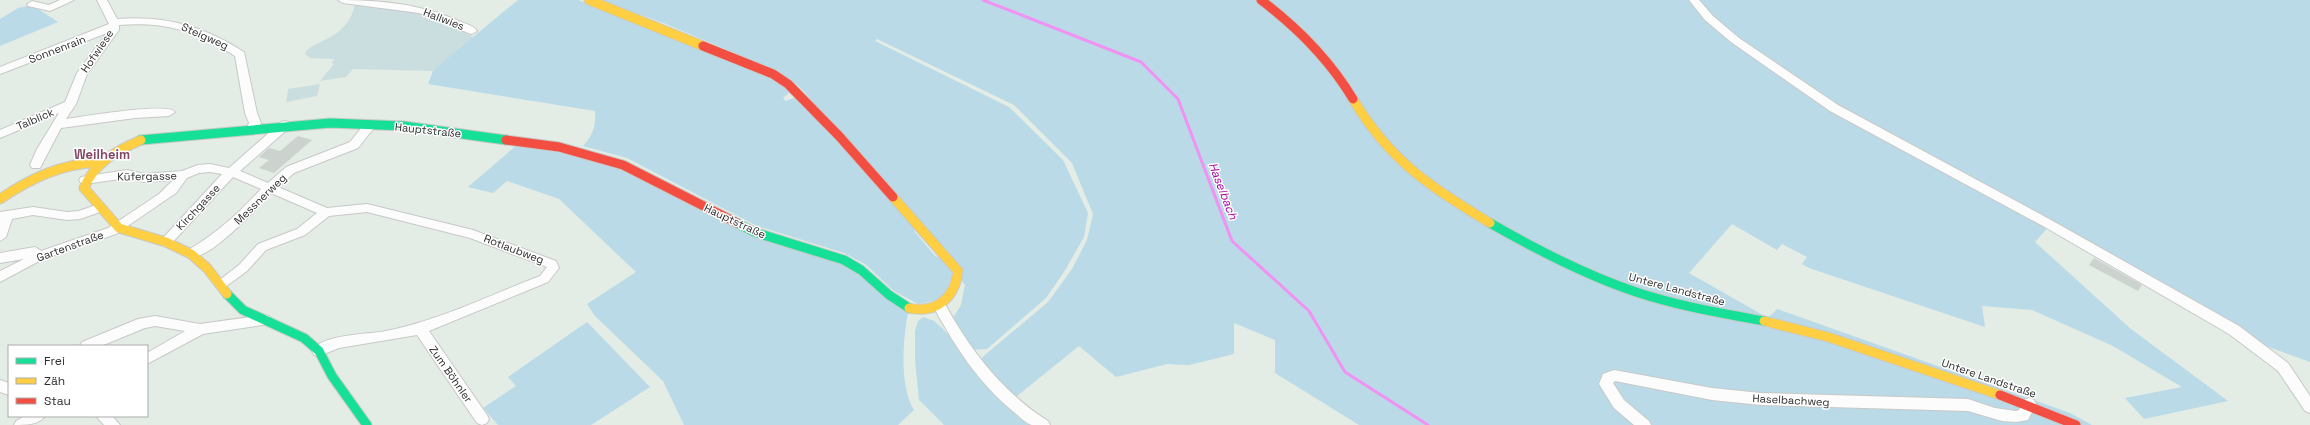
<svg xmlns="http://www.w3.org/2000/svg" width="2310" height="425" viewBox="0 0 2310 425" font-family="'Space Grotesk',sans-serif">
<rect width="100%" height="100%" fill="#e3ece5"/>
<path fill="#badae8" d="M 518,0 L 578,0 L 638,22 L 772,77 L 790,92 L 783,98 L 786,101 L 796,97 L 913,225 L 915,232 L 935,256 L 943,259 L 954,273 L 942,299 L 918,304 L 894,291 L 865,264 L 844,253 L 757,226 L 627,158 L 583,146 C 593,135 596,126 595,111 L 428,84 L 433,71 L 426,70 L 432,63 L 469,35 L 473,37 Z
M 600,0 L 2310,0 L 2310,362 L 2263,345 L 2051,224 L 2035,242 L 2131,329 L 2228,401 L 2144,419 L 2125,398 L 2182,387 L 2113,346 L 2032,310 L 1982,306 L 1985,327 L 1809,268 L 1802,264 L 1807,257 L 1782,244 L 1777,250 L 1732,224 L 1689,273 L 1768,318 L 1777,309 L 2070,413 L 2092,425 L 1359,425 L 1275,373 L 1275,340 L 1234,323 L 1234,354 L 1189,365 L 1167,364 L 1116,377 L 1079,346 L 1017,396 L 1011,397 L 979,360 L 1048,302 L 1072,269 L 1087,240 L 1093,214 L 1072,163 L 1014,105 L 877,39 L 875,41 L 1009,107 L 1063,160 L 1088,213 L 1084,237 L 1064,272 L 1046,298 L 987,349 L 969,350 L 952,320 L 961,305 L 965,285 L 841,134 L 800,87 L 777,71 L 666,24 Z
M 32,5 L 58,22 L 0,46 L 0,19 L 18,8 Z
M 518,144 L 606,163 L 845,265 L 908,312 C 903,340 899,385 914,410 L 898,425 L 684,425 L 663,381 L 595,316 L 587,304 L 636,272 L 559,199 L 507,181 L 493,193 L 468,187 Z
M 923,317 L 934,321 L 943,329 C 969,357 999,409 1031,425 L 944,425 L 919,400 L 915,360 L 915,331 L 918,321 Z
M 587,322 L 650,387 L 591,425 L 498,425 L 483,408 L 516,386 L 508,377 Z"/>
<path fill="#cadee0" d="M 355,4 L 417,13 L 443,21 L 473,37 L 433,71 L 353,69 L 346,77 L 320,81 L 334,64 L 332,63 L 334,59 L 310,58 L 305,54 C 310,40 348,41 355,4 Z
M 320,84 L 317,96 L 286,102 L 288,89 Z"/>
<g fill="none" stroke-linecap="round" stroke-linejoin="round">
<path stroke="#f092f2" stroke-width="3" d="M 983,0 L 1141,62 L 1178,99 L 1232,241 L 1309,311 L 1345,372 L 1428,425"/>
</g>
<path fill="#ccd2ce" d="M 298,136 L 312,140 L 274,173 L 259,168 L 269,160 L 259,157 L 269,148 L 280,151 Z
M 2094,258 L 2142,285 L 2138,291 L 2089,265 Z"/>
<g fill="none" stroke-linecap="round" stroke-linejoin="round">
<g stroke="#c8c9c7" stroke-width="2">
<path id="street" d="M 60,0 L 74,0 L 50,11 L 28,6 L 27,4 L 32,1 L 49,5 Z
M 97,0 L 107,0 L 117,19 C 164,15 204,26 244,52 L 257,113 L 261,123 L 256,132 L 248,132 L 246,129 L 249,123 L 245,113 L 235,56 C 199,31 163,21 119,25 L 119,30 L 87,74 L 76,104 L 66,119 C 81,117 168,102 175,112 L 169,116 L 135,118 L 61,128 L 40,168 L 32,168 L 30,165 L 37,149 L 59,113 L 0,138 L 0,130 L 65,102 L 77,73 L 107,33 L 0,74 L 0,67 L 109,24 Z
M 338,0 C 380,0 423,4 461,22 C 467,24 474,26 477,31 L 472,34 L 468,33 L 443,21 L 419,13 L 343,3 Z
M 1689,0 L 1699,0 L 1713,16 L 1739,38 L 1838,105 L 2051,220 L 2239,326 L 2288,363 L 2310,396 L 2310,413 L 2305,411 L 2278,371 L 2229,334 L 2043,226 L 1830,111 L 1731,42 L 1705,20 Z
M 285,121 L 289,122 L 291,125 L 289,128 L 240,171 L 268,183 L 286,167 L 350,142 L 366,122 L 374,122 L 376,125 L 374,128 L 358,148 L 294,173 L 278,187 L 327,208 L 367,204 L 473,230 L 556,261 L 559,268 L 548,282 L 429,331 L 487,415 L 489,419 L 487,423 L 482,425 L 477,423 L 417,335 L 339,348 L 319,356 L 314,355 L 312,351 C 320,335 365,334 381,332 C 436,322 488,296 540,276 L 547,267 L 470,238 L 367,212 L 329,216 L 305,235 L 266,250 L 247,271 L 221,290 L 217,288 L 215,285 L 217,282 L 239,265 L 258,244 L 297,229 L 317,213 L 271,193 C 257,208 207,264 187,257 L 185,254 L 187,251 C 218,232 236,216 261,189 L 233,177 L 170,245 L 162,245 L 160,242 L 162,239 L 222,174 L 210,172 L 199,173 L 187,178 L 176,193 L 116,234 L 43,259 L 0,282 L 0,271 L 24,259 L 0,263 L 0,253 L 35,247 L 41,251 L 108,228 L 159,194 L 173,180 L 144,182 L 127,178 L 85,184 L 81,183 L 79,180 L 81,177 L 127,170 L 144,174 L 182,171 L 198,165 L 210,164 L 229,168 L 281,122 Z
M 99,204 L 105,208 L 103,211 L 80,219 L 67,220 L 33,215 L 12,219 L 6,237 L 0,241 L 0,212 L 33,207 L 67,212 L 79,211 Z
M 939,301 L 944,302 C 969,349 1002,392 1048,421 L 1050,425 C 1045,425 1037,425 1032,425 C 1025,423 1019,416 1014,412 C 979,384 954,345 933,306 L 934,302 Z
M 264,315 L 269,316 L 270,320 L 269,324 L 203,334 L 147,364 L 147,353 L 185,331 L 155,326 L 145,328 L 101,346 L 80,346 L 82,342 L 138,319 L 155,316 L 200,324 Z
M 1614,370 L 1712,388 L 1761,393 L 1968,399 L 1995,408 L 2016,411 L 2019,410 L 2024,400 L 2029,398 L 2034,400 L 2036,404 L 2028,420 L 2016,422 L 2002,421 L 1968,411 L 1761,405 L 1712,400 L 1615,381 L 1613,383 L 1624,400 L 1649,421 L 1651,425 L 1634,425 L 1614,408 L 1599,384 L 1603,374 Z
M 0,380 L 9,383 L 9,395 L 0,392 Z
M 25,416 L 45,416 C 39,425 25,425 14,425 L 16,421 Z
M 96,416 L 112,416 L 120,425 L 104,425 Z"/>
</g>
<g stroke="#c8c9c7" stroke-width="11">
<path id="fast" d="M 141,140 L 330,123 L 404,126 L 506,140
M 737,223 L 754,232 L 844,260 L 861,270 L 889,295 L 909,308
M 1490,223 C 1537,250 1585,275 1636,292 C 1678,306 1721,313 1764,321
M 227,294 L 243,310 L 304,338 L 319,351 L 332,376 L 367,425"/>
</g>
<g stroke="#c8c9c7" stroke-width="11">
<path id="slow" d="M 589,0 L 703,46
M 1353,99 C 1389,160 1430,187 1490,223
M 141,140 C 116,151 95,162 84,188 L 119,228 L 166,242 L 191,254 L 207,268 L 227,294
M 893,197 L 958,271 C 955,298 936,314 909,308
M 0,199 C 31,178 61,164 99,162
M 1764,321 L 1828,337 L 2000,395"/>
</g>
<g stroke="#c8c9c7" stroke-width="11">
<path id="jam" d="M 1261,0 C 1298,28 1329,59 1353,99
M 703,46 L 773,74 L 788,84 L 839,136 L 893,197
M 506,140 L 559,147 L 623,165 L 737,223
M 2000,395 L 2076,425"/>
</g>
<use href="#street" fill="#fbfcfb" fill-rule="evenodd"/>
<use href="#fast" stroke="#16e098" stroke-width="9"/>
<use href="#slow" stroke="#ffcf43" stroke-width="9"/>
<use href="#jam" stroke="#f24e42" stroke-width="9"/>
</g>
<g text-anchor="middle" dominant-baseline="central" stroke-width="3" stroke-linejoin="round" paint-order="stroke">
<g font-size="11" fill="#2d2d2d" stroke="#fff">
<text transform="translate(444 19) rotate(21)">Hallwies</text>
<text transform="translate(205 36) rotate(24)">Steigweg</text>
<text transform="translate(57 49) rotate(-21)">Sonnenrain</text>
<text transform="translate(97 51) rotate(-56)">Hofwiese</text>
<text transform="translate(35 119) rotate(-23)">Talblick</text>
<text transform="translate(428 130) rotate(6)">Hauptstraße</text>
<text transform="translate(147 176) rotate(-1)">Küfergasse</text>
<text transform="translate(260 199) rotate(-44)">Messnerweg</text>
<text transform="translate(198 207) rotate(-47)">Kirchgasse</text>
<text transform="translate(735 221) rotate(25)">Hauptstraße</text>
<text transform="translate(70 246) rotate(-20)">Gartenstraße</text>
<text transform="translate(514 249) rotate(21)">Rotlaubweg</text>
<text transform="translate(1677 289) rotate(15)">Untere Landstraße</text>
<text transform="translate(451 374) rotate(55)">Zum Böhnler</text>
<text transform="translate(1989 378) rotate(19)">Untere Landstraße</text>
<text transform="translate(1791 400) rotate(3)">Haselbachweg</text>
</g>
<g font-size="12" font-style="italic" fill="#ac03a3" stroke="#fff">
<text transform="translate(1223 191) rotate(69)">Haselbach</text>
</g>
<g font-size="13" font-weight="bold" fill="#834964" stroke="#fff">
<text x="102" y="154">Weilheim</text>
</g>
</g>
<rect x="8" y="345" width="140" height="72" fill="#ffffff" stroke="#ababab"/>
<rect x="16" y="358" width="20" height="6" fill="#16e098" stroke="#ababab"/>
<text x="44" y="365" font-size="12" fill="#2d2d2d">Frei</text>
<rect x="16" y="378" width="20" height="6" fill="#ffcf43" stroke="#ababab"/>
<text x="44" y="385" font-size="12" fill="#2d2d2d">Zäh</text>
<rect x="16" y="398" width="20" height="6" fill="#f24e42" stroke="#ababab"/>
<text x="44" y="405" font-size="12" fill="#2d2d2d">Stau</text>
</svg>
